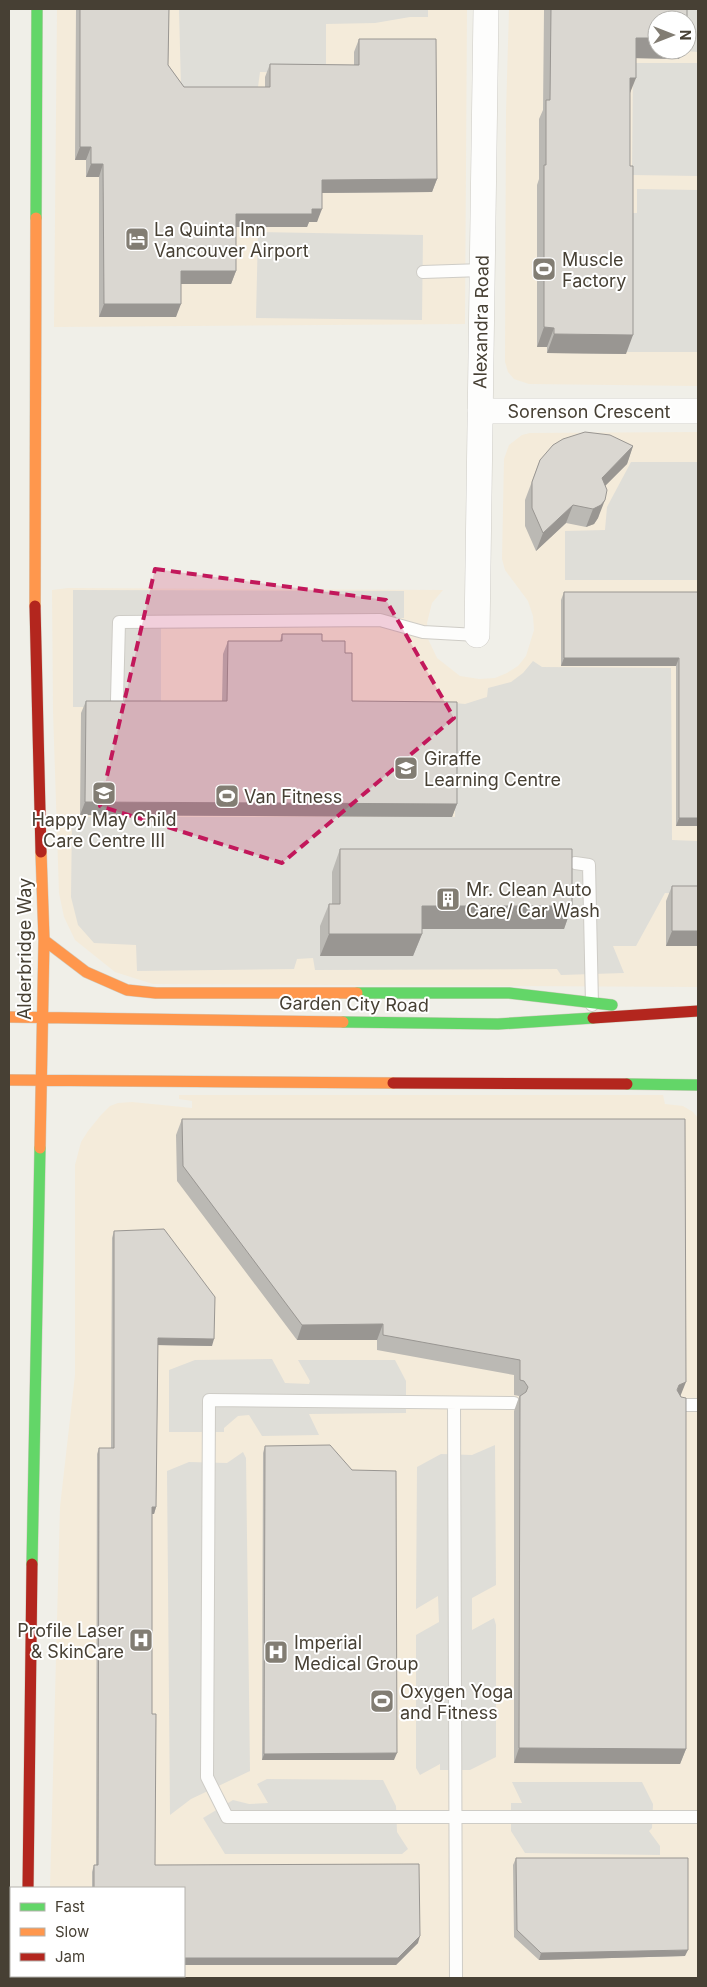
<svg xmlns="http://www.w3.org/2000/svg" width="707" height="1987" viewBox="0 0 707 1987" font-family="Inter,sans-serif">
<rect width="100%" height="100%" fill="#f0efe8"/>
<path fill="#f4ebda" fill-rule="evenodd" d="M 57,9 L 467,9 L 465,324 L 54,327 Z
M 509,9 L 698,9 L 698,386 L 529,384 L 514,379 L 508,372 L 505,362 L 506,112 ZM 657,20 L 687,20 L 687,50 L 657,50 Z
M 698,432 L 698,987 L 153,984 L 115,972 L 75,940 L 64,917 L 59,893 L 53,711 L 52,590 L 68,588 L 443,590 L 432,603 L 427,623 L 428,639 L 437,658 L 460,676 L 479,679 L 495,678 L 507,673 L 518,666 L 526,656 L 534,630 L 533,616 L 528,601 L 505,570 L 502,559 L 504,459 L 509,445 L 522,435 L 530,433 Z
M 179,1095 L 663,1095 L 665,1104 L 683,1106 L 693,1112 L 698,1118 L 698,1978 L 50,1978 L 49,1976 L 184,1976 L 184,1888 L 50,1888 L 60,1507 L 75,1375 L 75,1165 L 81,1142 L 88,1131 L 101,1115 L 110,1106 L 118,1103 L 132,1102 L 192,1108 L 192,1101 L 179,1099 Z"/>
<path fill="#dfded8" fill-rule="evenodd" d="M 179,9 L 428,9 L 428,17 L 410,17 L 375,23 L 326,24 L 326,73 L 260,72 L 258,87 L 181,88 Z
M 684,9 L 698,9 L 698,52 L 684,51 L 687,50 L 687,20 L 684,20 Z
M 633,63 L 698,63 L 698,176 L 632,175 Z
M 637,189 L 698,190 L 698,352 L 626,352 L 626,213 L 637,213 Z
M 258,232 L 423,235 L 422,320 L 256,318 Z
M 631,462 L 698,462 L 698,580 L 565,580 L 565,531 L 605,530 L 607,507 Z
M 73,590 L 404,591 L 404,618 L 161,618 L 161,707 L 73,707 Z
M 533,661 L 542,667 L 671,668 L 672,840 L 698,841 L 698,894 L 665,893 L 636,946 L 613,946 L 624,973 L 561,975 L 557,969 L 315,970 L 313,958 L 297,959 L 294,969 L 137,971 L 136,945 L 94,943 L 78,925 L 71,897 L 72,817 L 455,817 L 455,703 L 465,704 L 487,697 L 488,688 L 511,682 L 523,673 ZM 332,872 L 413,956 L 332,926 Z
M 272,1359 L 285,1383 L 309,1384 L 310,1381 L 298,1360 L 395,1360 L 406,1381 L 406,1413 L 309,1414 L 319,1435 L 262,1436 L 249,1415 L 238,1416 L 224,1428 L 224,1432 L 169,1432 L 169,1370 L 195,1360 Z
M 495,1445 L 496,1585 L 472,1598 L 472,1630 L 494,1618 L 496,1625 L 496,1757 L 470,1770 L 440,1770 L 440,1764 L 420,1775 L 416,1768 L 416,1635 L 439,1622 L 438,1596 L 416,1609 L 417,1467 L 441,1454 L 472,1455 Z
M 243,1452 L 246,1458 L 250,1771 L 191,1799 L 170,1815 L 167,1471 L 189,1462 L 227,1463 Z
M 267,1779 L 383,1780 L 396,1806 L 397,1832 L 408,1849 L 402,1854 L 225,1854 L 203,1818 L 233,1800 L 249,1804 L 268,1803 L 257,1784 Z
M 512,1782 L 642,1782 L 653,1804 L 652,1828 L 649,1831 L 660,1846 L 660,1855 L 525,1853 L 511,1831 L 511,1803 L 522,1803 Z"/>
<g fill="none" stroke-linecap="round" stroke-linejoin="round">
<g stroke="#ceccc6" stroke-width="14">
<path id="lane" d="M 423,272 L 482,270
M 117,700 L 119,622 L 380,620 L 423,632 L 477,635
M 575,863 L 589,865 L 592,1005
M 454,1403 L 456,1978
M 514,1403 L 209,1400 L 207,1777 L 227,1817 L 698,1817
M 680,1405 L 698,1405"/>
</g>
<g stroke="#ceccc6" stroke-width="26">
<path id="street" d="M 480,411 L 698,411
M 477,635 L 486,9"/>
</g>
<g stroke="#d0ccbf" stroke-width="12">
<path id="fast" d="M 36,218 L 37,9
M 357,993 L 509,993 L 612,1005
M 343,1022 L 498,1024 L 593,1018
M 627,1084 L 698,1085
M 32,1564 L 40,1148"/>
</g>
<g stroke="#d0ccbf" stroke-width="12">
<path id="slow" d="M 35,606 L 36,218
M 44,940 L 86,972 L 127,990 L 156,993 L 357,993
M 9,1017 L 343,1022
M 9,1080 L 393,1083
M 40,1148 L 44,940 L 41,852
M 27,1976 L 27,1978"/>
</g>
<g stroke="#d0ccbf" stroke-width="12">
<path id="jam" d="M 35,606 L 41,852
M 593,1018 L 698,1011
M 393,1083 L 627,1084
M 28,1888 L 32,1564"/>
</g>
<use href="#lane" stroke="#fdfdfc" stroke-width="12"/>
<use href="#street" stroke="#fdfdfc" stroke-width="25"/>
<use href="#fast" stroke="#63d668" stroke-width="11"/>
<use href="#slow" stroke="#ff974d" stroke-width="11"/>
<use href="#jam" stroke="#b3261e" stroke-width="11"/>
</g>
<path fill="#bbb9b4" d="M 76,9 L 169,9 L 168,65 L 184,87 L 265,87 L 265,77 L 270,64 L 354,65 L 354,52 L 359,39 L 437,179 L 432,192 L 322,193 L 317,222 L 309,222 L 307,227 L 236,227 L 236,271 L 231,284 L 181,284 L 176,317 L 99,317 L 99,177 L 86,177 L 86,160 L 75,160 Z
M 544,9 L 687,9 L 657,50 L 682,50 L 679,59 L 636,58 L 630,93 L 626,354 L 547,353 L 547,347 L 537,347 L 537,185 L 539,179 L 539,119 L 543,110 L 544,11 Z
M 633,446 L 627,464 L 605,486 L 598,518 L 594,524 L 586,527 L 566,523 L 536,551 L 525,526 L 525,500 L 540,460 Z
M 564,592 L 698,592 L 698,826 L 676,826 L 676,666 L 561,666 L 561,600 Z
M 282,634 L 322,641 L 345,653 L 352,701 L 457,804 L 452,817 L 80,815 L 81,713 L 86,701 L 222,701 L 223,654 L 228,641 L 280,641 Z
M 340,849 L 572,906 L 564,929 L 422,929 L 422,934 L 413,956 L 320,956 L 320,926 L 329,904 L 332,904 L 332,872 Z
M 672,886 L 698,946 L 666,946 L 666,901 Z
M 182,1119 L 681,1396 L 686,1749 L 680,1764 L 514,1763 L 514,1411 L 519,1397 L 519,1396 L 514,1395 L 514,1375 L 377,1350 L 377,1340 L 297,1340 L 177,1181 L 176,1135 Z
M 114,1231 L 212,1346 L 158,1345 L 156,1507 L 154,1514 L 152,1514 L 152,1714 L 155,1865 L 418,1943 L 396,1965 L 184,1965 L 184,1888 L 92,1888 L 92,1872 L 94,1865 L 96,1865 L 97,1454 L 99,1448 L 111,1448 L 112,1238 Z
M 265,1446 L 394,1760 L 262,1760 L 263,1453 Z
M 516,1858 L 685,1956 L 539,1960 L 514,1937 L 513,1865 Z"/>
<path fill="#999692" d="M 636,38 L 657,38 L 657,50 L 682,50 L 679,59 L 628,58 Z
M 630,78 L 636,78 L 628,98 Z
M 80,147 L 91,147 L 86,160 L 75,160 Z
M 91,164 L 103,164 L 99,177 L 86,177 Z
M 437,179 L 432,192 L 317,193 L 322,180 Z
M 312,209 L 322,209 L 317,222 L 309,222 L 307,227 L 231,227 L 236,214 Z
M 181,271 L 236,271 L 231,284 L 176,284 Z
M 104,304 L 181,304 L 176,317 L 99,317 Z
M 544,327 L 554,328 L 547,347 L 537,347 Z
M 554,334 L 633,335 L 626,354 L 547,353 Z
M 633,446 L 627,464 L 595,496 L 602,478 Z
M 605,500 L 598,518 L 594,524 L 586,527 L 593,509 Z
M 573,505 L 566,523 L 536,551 L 543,533 Z
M 564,658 L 679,658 L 676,666 L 561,666 Z
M 85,802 L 457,804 L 452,817 L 80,815 Z
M 679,818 L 698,818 L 698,826 L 676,826 Z
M 422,906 L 572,906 L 564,929 L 413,929 Z
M 672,931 L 698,931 L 698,946 L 666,946 Z
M 329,934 L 422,934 L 413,956 L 320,956 Z
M 383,1324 L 377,1340 L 297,1340 L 302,1325 Z
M 158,1338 L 214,1339 L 212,1346 L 155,1345 Z
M 686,1382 L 680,1397 L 673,1401 L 679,1385 Z
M 152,1507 L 156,1507 L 154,1514 L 150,1514 Z
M 519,1748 L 686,1749 L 680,1764 L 514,1763 Z
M 397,1753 L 394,1760 L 262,1760 L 264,1754 Z
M 420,1936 L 418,1943 L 396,1965 L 184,1965 L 184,1958 Z
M 688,1950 L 685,1956 L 539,1960 L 541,1953 Z"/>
<path fill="#dad7d1" stroke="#999692" d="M 80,9 L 169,9 L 168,65 L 184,87 L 270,87 L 270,64 L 359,65 L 359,39 L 436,39 L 437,179 L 322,180 L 322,209 L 312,209 L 312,214 L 236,214 L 236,271 L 181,271 L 181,304 L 104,304 L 103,164 L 91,164 L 91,147 L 80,147 Z
M 551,9 L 687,9 L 687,20 L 657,20 L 657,38 L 636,38 L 636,78 L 630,78 L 630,166 L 633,166 L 633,335 L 554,334 L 554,328 L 544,327 L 544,165 L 546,165 L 546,100 L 550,100 Z
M 585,432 L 610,435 L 633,446 L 602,478 L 607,490 L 605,500 L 601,505 L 593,509 L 573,505 L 543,533 L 532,508 L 532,482 L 540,460 L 553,445 L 563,439 Z
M 564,592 L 698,592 L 698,818 L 679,818 L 679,658 L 564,658 Z
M 282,634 L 322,634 L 322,641 L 345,641 L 345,653 L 352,653 L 352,701 L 457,702 L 457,804 L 85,802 L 86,701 L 227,701 L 228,641 L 282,641 Z
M 340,849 L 572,849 L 572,906 L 422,906 L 422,934 L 329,934 L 329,904 L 340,904 Z
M 672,886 L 698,886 L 698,931 L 672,931 Z
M 182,1119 L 685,1119 L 686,1382 L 679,1385 L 677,1390 L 681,1397 L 686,1398 L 686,1749 L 519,1748 L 520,1396 L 526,1392 L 528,1387 L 524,1381 L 520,1380 L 520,1360 L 383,1335 L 383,1324 L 302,1325 L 183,1166 Z
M 164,1229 L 215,1297 L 214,1339 L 158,1338 L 156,1507 L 152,1507 L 152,1714 L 156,1714 L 155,1865 L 419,1864 L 420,1936 L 398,1958 L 184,1958 L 184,1888 L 94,1888 L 94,1865 L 98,1865 L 99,1448 L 114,1448 L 114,1231 Z
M 330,1445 L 352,1470 L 396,1471 L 397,1753 L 264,1754 L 265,1446 Z
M 516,1858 L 688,1858 L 688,1950 L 541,1953 L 517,1930 Z"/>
<path fill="#c2185b" fill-opacity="0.2" stroke="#c2185b" stroke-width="4" stroke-dasharray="10 6" stroke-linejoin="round" d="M 155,569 L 386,600 L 454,718 L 282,863 L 100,806 Z"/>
<defs>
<g id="hotel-square" transform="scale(1.25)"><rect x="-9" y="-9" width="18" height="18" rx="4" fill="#827d73" stroke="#fff"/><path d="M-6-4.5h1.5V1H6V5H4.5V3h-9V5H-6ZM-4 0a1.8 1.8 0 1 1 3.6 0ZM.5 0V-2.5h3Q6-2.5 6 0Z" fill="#fff"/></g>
<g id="stadium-square" transform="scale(1.25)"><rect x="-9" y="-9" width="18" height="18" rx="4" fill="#827d73" stroke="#fff"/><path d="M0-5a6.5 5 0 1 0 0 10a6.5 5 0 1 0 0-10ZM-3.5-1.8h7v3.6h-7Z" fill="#fff"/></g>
<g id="school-square" transform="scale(1.25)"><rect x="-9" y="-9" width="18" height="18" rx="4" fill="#827d73" stroke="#fff"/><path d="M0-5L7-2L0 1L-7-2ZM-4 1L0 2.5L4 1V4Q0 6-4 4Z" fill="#fff"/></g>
<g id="building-square" transform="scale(1.25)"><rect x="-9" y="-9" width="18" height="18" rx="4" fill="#827d73" stroke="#fff"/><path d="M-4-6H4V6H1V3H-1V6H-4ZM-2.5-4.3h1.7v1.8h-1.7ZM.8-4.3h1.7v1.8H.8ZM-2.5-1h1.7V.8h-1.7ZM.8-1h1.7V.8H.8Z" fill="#fff"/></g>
<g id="hospital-square" transform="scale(1.25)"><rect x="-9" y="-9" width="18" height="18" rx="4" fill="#827d73" stroke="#fff"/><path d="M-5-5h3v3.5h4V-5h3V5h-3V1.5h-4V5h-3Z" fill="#fff"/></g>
</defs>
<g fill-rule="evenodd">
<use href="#hotel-square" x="137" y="239"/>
<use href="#stadium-square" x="544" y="269"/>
<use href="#school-square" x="406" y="768"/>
<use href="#school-square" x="104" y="793"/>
<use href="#stadium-square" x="227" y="796"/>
<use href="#building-square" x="448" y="899"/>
<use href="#hospital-square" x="141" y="1640"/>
<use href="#hospital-square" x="276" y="1652"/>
<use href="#stadium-square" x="382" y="1701"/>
</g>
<g text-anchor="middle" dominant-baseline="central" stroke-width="4" stroke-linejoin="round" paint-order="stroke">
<g font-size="18" fill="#474034" stroke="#fff" text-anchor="start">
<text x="154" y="229">La Quinta Inn<tspan x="154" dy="21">Vancouver Airport</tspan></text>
<text x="562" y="259">Muscle<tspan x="562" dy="21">Factory</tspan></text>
<text x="424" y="758">Giraffe<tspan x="424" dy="21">Learning Centre</tspan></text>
<text x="244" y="796">Van Fitness</text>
<text x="104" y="819" text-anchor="middle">Happy May Child<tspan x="104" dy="21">Care Centre III</tspan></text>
<text x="466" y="889">Mr. Clean Auto<tspan x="466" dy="21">Care/ Car Wash</tspan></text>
<text x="124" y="1630" text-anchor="end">Profile Laser<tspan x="124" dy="21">&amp; SkinCare</tspan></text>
<text x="294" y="1642">Imperial<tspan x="294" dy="21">Medical Group</tspan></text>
<text x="400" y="1691">Oxygen Yoga<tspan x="400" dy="21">and Fitness</tspan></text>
</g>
<g font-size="18" fill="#474034" stroke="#fff">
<text transform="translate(481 322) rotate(-89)">Alexandra Road</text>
<text x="589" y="411">Sorenson Crescent</text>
<text transform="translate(24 949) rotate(-90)">Alderbridge Way</text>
<text transform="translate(354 1004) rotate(1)">Garden City Road</text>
</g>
</g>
<rect width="707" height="1987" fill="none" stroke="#474034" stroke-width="20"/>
<rect x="10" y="1887" width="175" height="90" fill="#ffffff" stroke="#b5b3ae"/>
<rect x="20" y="1903" width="25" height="8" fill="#63d668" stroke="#b5b3ae"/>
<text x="55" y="1912" font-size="15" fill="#474034">Fast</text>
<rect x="20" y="1928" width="25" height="8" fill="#ff974d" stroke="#b5b3ae"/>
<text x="55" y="1937" font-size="15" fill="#474034">Slow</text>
<rect x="20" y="1953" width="25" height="8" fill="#b3261e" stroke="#b5b3ae"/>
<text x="55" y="1962" font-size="15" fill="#474034">Jam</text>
<g transform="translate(672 35) rotate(90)"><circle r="24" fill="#ffffff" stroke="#b5b3ae"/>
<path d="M0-4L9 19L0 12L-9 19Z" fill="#827d73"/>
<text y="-8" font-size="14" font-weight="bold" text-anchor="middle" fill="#474034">N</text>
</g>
</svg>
